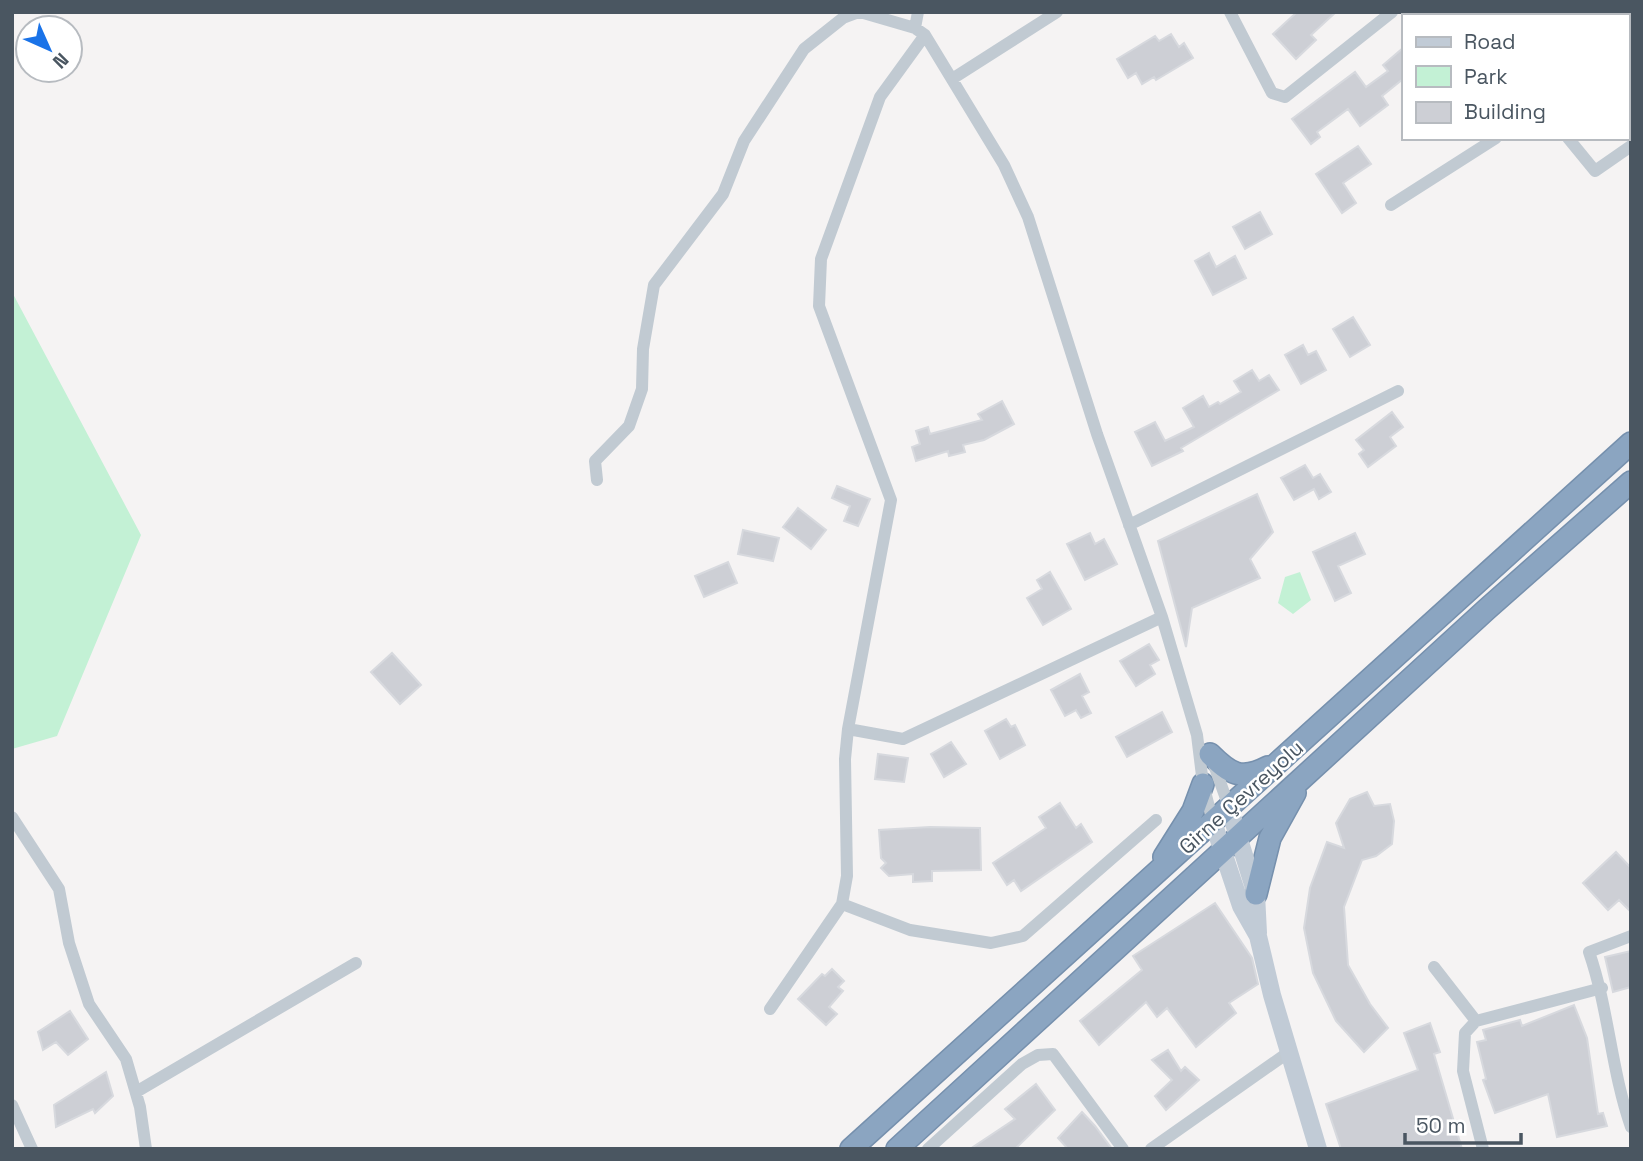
<svg xmlns="http://www.w3.org/2000/svg" width="1643" height="1161" viewBox="0 0 1643 1161" font-family="'Space Grotesk',sans-serif">
<rect width="100%" height="100%" fill="#f5f3f3"/>
<path fill="#c3f1d5" d="M 12,292 L 141,535 L 57,736 L 12,749 Z
M 1300,572 L 1311,600 L 1293,614 L 1278,603 L 1285,577 Z"/>
<path fill="#cdcfd5" stroke="#d7d9de" stroke-width="2" d="M 1297,12 L 1336,12 L 1311,35 L 1316,40 L 1296,59 L 1273,34 Z
M 1171,34 L 1179,47 L 1184,43 L 1193,58 L 1156,80 L 1154,77 L 1142,84 L 1136,73 L 1128,78 L 1117,59 L 1155,36 L 1159,41 Z
M 1403,48 L 1403,79 L 1382,96 L 1388,105 L 1360,126 L 1348,109 L 1317,132 L 1320,137 L 1311,144 L 1292,119 L 1355,72 L 1366,87 L 1388,71 L 1383,65 Z
M 1358,146 L 1371,164 L 1343,183 L 1356,203 L 1342,213 L 1316,174 Z
M 1260,212 L 1272,234 L 1245,249 L 1233,227 Z
M 1209,253 L 1216,267 L 1235,256 L 1246,278 L 1213,295 L 1195,261 Z
M 1353,317 L 1370,345 L 1350,357 L 1333,329 Z
M 1303,345 L 1308,355 L 1316,351 L 1326,370 L 1301,384 L 1285,355 Z
M 1252,370 L 1259,381 L 1269,375 L 1279,390 L 1181,448 L 1183,451 L 1152,466 L 1135,432 L 1155,422 L 1165,441 L 1194,427 L 1183,408 L 1203,396 L 1209,407 L 1218,402 L 1220,404 L 1241,392 L 1234,381 Z
M 1002,401 L 1014,424 L 984,440 L 963,445 L 965,452 L 949,456 L 948,451 L 916,461 L 912,447 L 920,444 L 916,431 L 928,427 L 930,434 L 982,420 L 978,414 Z
M 1392,412 L 1403,427 L 1390,437 L 1396,446 L 1368,467 L 1359,454 L 1364,450 L 1356,440 Z
M 1305,465 L 1313,478 L 1320,474 L 1331,492 L 1319,499 L 1314,489 L 1294,500 L 1281,478 Z
M 837,486 L 870,499 L 858,526 L 844,521 L 850,506 L 832,498 Z
M 1257,494 L 1273,532 L 1250,559 L 1260,578 L 1192,608 L 1186,647 L 1158,541 Z
M 798,508 L 826,530 L 811,549 L 783,527 Z
M 743,530 L 779,538 L 773,561 L 738,554 Z
M 1090,533 L 1095,544 L 1104,539 L 1117,564 L 1085,580 L 1067,544 Z
M 1355,533 L 1365,554 L 1338,566 L 1351,593 L 1335,601 L 1313,552 Z
M 728,562 L 737,583 L 704,597 L 695,576 Z
M 1050,572 L 1071,609 L 1043,625 L 1027,598 L 1042,589 L 1037,580 Z
M 1149,644 L 1159,660 L 1150,665 L 1155,674 L 1136,686 L 1120,661 Z
M 392,653 L 421,685 L 400,704 L 371,672 Z
M 1080,674 L 1089,692 L 1082,696 L 1091,713 L 1081,718 L 1076,710 L 1065,716 L 1051,690 Z
M 1162,712 L 1172,732 L 1127,757 L 1116,737 Z
M 1006,719 L 1011,727 L 1015,725 L 1025,745 L 1000,759 L 985,731 Z
M 951,742 L 966,764 L 944,777 L 931,754 Z
M 878,754 L 908,758 L 904,782 L 875,779 Z
M 1367,792 L 1374,806 L 1390,804 L 1394,821 L 1392,844 L 1376,856 L 1362,860 L 1344,907 L 1348,965 L 1370,1004 L 1388,1028 L 1364,1052 L 1336,1021 L 1313,973 L 1304,928 L 1310,888 L 1327,842 L 1344,848 L 1336,823 L 1350,799 Z
M 1060,803 L 1076,828 L 1081,824 L 1092,842 L 1021,891 L 1014,880 L 1007,885 L 993,863 L 1046,828 L 1039,817 Z
M 930,827 L 980,828 L 981,870 L 932,871 L 932,881 L 913,882 L 913,874 L 889,876 L 881,868 L 886,863 L 881,858 L 879,830 Z
M 1616,852 L 1631,868 L 1631,912 L 1619,900 L 1608,910 L 1583,883 Z
M 1215,903 L 1252,958 L 1258,984 L 1229,1003 L 1236,1013 L 1196,1047 L 1167,1008 L 1157,1017 L 1146,1002 L 1099,1045 L 1080,1021 L 1142,970 L 1133,956 Z
M 1631,951 L 1631,987 L 1613,992 L 1605,957 Z
M 832,969 L 844,981 L 838,987 L 843,991 L 829,1007 L 837,1014 L 826,1025 L 798,999 L 822,974 L 825,976 Z
M 1574,1005 L 1587,1038 L 1598,1114 L 1603,1113 L 1607,1126 L 1557,1137 L 1548,1094 L 1495,1113 L 1483,1080 L 1486,1079 L 1477,1042 L 1486,1040 L 1483,1030 L 1520,1020 L 1522,1026 Z
M 70,1011 L 88,1039 L 68,1055 L 56,1042 L 43,1050 L 38,1032 Z
M 1430,1023 L 1440,1052 L 1434,1054 L 1462,1149 L 1341,1149 L 1326,1104 L 1418,1070 L 1404,1033 Z
M 1168,1050 L 1181,1071 L 1185,1067 L 1199,1080 L 1166,1110 L 1155,1096 L 1172,1080 L 1152,1060 Z
M 106,1072 L 113,1096 L 95,1113 L 93,1109 L 56,1127 L 54,1105 Z
M 1036,1084 L 1055,1110 L 1015,1149 L 970,1149 L 1015,1119 L 1005,1109 Z
M 1082,1112 L 1095,1126 L 1112,1149 L 1068,1149 L 1058,1138 Z"/>
<g fill="none" stroke-linecap="round" stroke-linejoin="round">
<g stroke="#7690ad" stroke-width="24">
<path id="highway" d="M 1210,754 C 1230,774 1241,781 1268,767
M 1164,857 L 1193,811 L 1203,784
M 1256,894 L 1270,838 L 1295,793
M 851,1149 L 1631,443
M 897,1149 L 1487,609 L 1631,482"/>
</g>
<path stroke="#c1cad2" stroke-width="12" d="M 860,12 L 915,28
M 918,12 L 915,28 L 925,35 L 1004,165 L 1028,217 L 1097,434 L 1162,617 L 1197,735 L 1203,784 L 1213,822
M 1230,12 L 1272,93 L 1285,97 L 1392,12
M 1469,12 L 1472,16
M 952,79 L 1057,12
M 1568,138 L 1595,171 L 1631,146
M 1391,205 L 1496,138
M 597,480 L 595,461 L 629,426 L 642,389 L 643,349 L 654,285 L 723,194 L 744,141 L 804,49 L 843,18 L 859,12
M 1129,525 L 1398,391
M 848,729 L 903,739 L 1162,617
M 1213,762 L 1229,807
M 12,817 L 59,889 L 69,943 L 89,1004 L 126,1059 L 140,1107 L 146,1149
M 842,904 L 910,930 L 991,943 L 1023,936 L 1156,820
M 1631,936 L 1589,952 C 1609,1010 1611,1070 1631,1127
M 1434,967 L 1476,1021 L 1465,1033 L 1463,1071 L 1483,1149
M 770,1009 L 842,904 L 847,876 L 845,759 L 848,729 L 891,500 L 819,306 L 821,259 L 880,97 L 925,35
M 1476,1021 L 1602,988
M 136,1092 L 356,963
M 12,1105 L 32,1149
M 928,1149 L 1022,1064 L 1038,1055 L 1053,1054 L 1123,1149
M 1151,1149 L 1289,1052"/>
<path stroke="#c1cbd6" stroke-width="18" d="M 1229,807 L 1256,894 L 1258,933
M 1213,822 L 1241,906 L 1258,936 L 1272,995 L 1318,1149"/>
<use href="#highway" stroke="#8ba5c1" stroke-width="21"/>
</g>
<g text-anchor="middle" dominant-baseline="central" stroke-width="5" stroke-linejoin="round" paint-order="stroke">
<g font-size="21" fill="#4a5661" stroke="#fff">
<text transform="translate(1241 797) rotate(-42)">Girne Çevreyolu</text>
</g>
</g>
<rect width="1643" height="1161" fill="none" stroke="#4a5661" stroke-width="28"/>
<rect x="1402" y="14" width="228" height="126" fill="#ffffff" stroke="#b7bbc0" stroke-width="2"/>
<rect x="1416" y="37" width="35" height="10" fill="#c1cbd6" stroke="#b7bbc0" stroke-width="2"/>
<text x="1464" y="49" font-size="21" fill="#4a5661">Road</text>
<rect x="1416" y="66" width="35" height="21" fill="#c3f1d5" stroke="#b7bbc0" stroke-width="2"/>
<text x="1464" y="84" font-size="21" fill="#4a5661">Park</text>
<rect x="1416" y="102" width="35" height="21" fill="#cdcfd5" stroke="#b7bbc0" stroke-width="2"/>
<text x="1464" y="119" font-size="21" fill="#4a5661">Building</text>
<g transform="translate(49 49) rotate(135)"><circle r="33" fill="#ffffff" stroke="#b7bbc0" stroke-width="2"/>
<path d="M0-5L12 26L0 18L-12 26Z" fill="#1a73e8"/>
<text y="-10" font-size="19" font-weight="bold" text-anchor="middle" fill="#4a5661">N</text>
</g>
<path d="M1405 1133v10h116v-10" fill="none" stroke="#4a5661" stroke-width="3.5"/>
<text x="1416" y="1133" font-size="21" fill="#4a5661" stroke="#ffffff" stroke-width="5" paint-order="stroke">50 m</text>
</svg>
